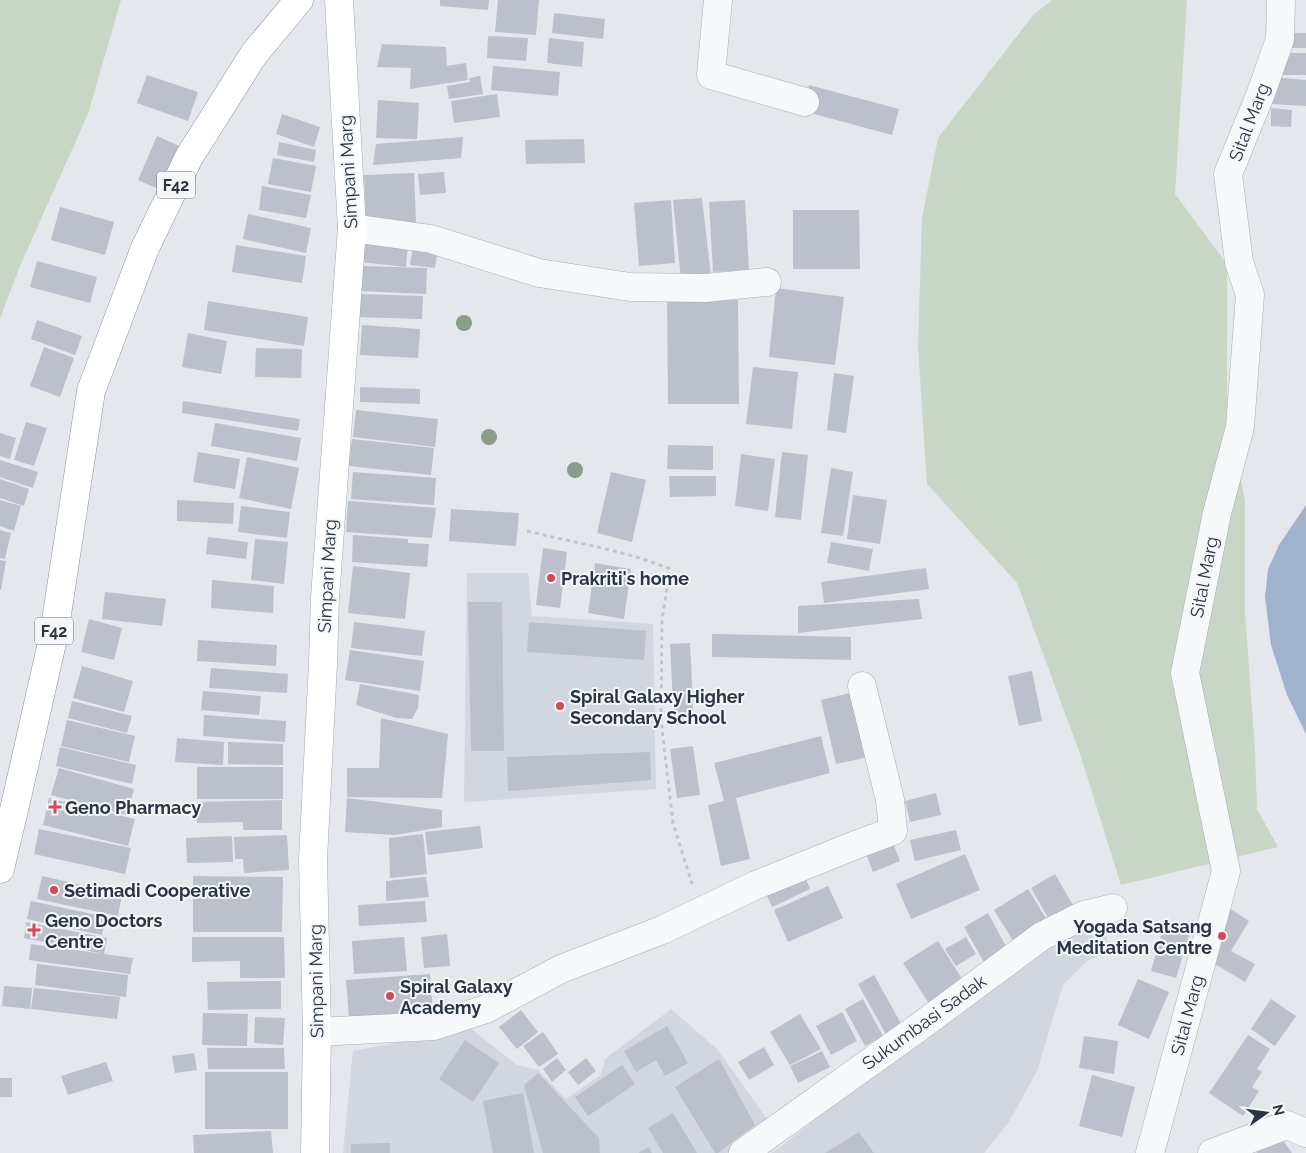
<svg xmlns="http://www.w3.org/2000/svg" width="1306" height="1153" viewBox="0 0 1306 1153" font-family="Raleway,sans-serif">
<rect width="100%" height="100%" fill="#e4e7ec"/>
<path fill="#d2d6de" d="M 467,573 L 528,573 L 532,616 L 653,624 L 656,789 L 464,802 Z
M 1094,920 L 1101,926 L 1106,934 L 1107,953 L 1088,960 L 1063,985 L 1037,1071 L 1009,1122 L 984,1153 L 771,1153 L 779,1148 L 870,1076 L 962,1014 L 1014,968 Z
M 671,1009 L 717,1049 L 768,1120 L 727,1153 L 343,1153 L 353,1051 L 470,1028 L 517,1065 L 538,1070 L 566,1099 L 601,1075 L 605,1059 Z"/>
<path fill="#c9d6c5" d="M 0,0 L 121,0 L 88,114 L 20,266 L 0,319 Z
M 1052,0 L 1187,0 L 1175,194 L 1227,264 L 1227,413 L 1245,500 L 1245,612 L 1255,751 L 1257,809 L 1278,847 L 1121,885 L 1080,754 L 1017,583 L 927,484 L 918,347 L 922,218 L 938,138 L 1034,14 Z"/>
<path fill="#9fb4cc" d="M 1306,505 L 1306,734 L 1287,695 L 1271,645 L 1265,597 L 1268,569 L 1279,545 Z"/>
<path fill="#bbc0ca" d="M 440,0 L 489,0 L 488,10 L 440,6 Z
M 498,0 L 539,0 L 536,35 L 495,32 Z
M 554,13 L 605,19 L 603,39 L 552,33 Z
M 1286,33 L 1306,33 L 1306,48 L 1286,48 Z
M 488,36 L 528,38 L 526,61 L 487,58 Z
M 549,38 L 584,42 L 582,67 L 547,63 Z
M 382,44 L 446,47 L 447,66 L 466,63 L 468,80 L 410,89 L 411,68 L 377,67 Z
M 1282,53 L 1306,53 L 1306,75 L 1282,75 Z
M 493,66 L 560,72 L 558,96 L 491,90 Z
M 147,75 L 198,92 L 188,121 L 137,103 Z
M 480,76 L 483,94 L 449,99 L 447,86 L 470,82 L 469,78 Z
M 1272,77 L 1306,80 L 1306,106 L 1270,104 Z
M 809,85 L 899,109 L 892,135 L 803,111 Z
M 497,94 L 500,117 L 454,123 L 451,101 Z
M 378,100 L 419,103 L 417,139 L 376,138 Z
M 1271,108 L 1292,110 L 1291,127 L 1271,126 Z
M 282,114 L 320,127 L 314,147 L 276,134 Z
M 157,136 L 188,150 L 169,194 L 138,180 Z
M 463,137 L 461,158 L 373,165 L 376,144 Z
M 584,139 L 585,163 L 526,164 L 525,140 Z
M 279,142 L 316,150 L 314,162 L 277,155 Z
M 273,158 L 316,166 L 311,192 L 268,184 Z
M 444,172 L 446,193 L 420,195 L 418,174 Z
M 414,173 L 416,223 L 366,225 L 364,175 Z
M 262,186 L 311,195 L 306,218 L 259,210 Z
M 702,198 L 711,276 L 681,279 L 673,200 Z
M 671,200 L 675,263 L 639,266 L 634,203 Z
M 745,200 L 749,270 L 713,272 L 709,202 Z
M 60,207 L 114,222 L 105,255 L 51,240 Z
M 793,210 L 859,210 L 860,269 L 793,269 Z
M 248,214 L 311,228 L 306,253 L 243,239 Z
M 363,240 L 408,245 L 406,267 L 361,262 Z
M 236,245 L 306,256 L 302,283 L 232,272 Z
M 413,246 L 438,249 L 435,268 L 410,265 Z
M 37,261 L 97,277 L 90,303 L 30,287 Z
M 361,266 L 427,268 L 426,294 L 360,291 Z
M 776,288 L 844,297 L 835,365 L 769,357 Z
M 357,294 L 423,296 L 422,319 L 356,317 Z
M 667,300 L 738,300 L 739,404 L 668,404 Z
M 208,301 L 308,317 L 304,346 L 204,330 Z
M 37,320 L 82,336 L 75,355 L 31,339 Z
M 362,325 L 420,329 L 418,358 L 360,355 Z
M 188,333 L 227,341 L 221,374 L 182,367 Z
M 44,347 L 74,358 L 60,397 L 30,386 Z
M 256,348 L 302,349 L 301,378 L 255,377 Z
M 753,367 L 798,372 L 792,429 L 746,424 Z
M 834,373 L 854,376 L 846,433 L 827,430 Z
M 360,387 L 420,389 L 420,404 L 360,402 Z
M 183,401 L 300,419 L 298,431 L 182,413 Z
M 356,410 L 438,419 L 435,447 L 353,437 Z
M 26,422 L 47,428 L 34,466 L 14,460 Z
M 215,423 L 301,438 L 297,461 L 211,446 Z
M 0,433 L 16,438 L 10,459 L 0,456 Z
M 352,439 L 434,448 L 431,475 L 349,466 Z
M 668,445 L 713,446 L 713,470 L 667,469 Z
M 198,452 L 240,459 L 235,489 L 193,482 Z
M 782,452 L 808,455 L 801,520 L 775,517 Z
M 741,454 L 775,459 L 768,511 L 735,506 Z
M 247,457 L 299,468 L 291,509 L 239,498 Z
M 0,460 L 38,472 L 33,488 L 0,477 Z
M 831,468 L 853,472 L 843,536 L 821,533 Z
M 353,472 L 436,478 L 434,505 L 351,499 Z
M 611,472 L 646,480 L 632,542 L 597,533 Z
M 669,476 L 716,476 L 716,496 L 670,497 Z
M 0,479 L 29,489 L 24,506 L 0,498 Z
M 853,495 L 887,500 L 880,544 L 847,539 Z
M 0,500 L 21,506 L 14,531 L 0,526 Z
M 177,500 L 234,503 L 233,524 L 177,521 Z
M 348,501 L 436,508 L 432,538 L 346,532 Z
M 241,506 L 290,512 L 287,538 L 238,532 Z
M 451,509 L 519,513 L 516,546 L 449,541 Z
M 0,530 L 11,533 L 5,559 L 0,558 Z
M 353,535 L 408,539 L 408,543 L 429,544 L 427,567 L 352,562 Z
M 208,537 L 248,542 L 246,559 L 206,554 Z
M 255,539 L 288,542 L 284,584 L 251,580 Z
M 831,542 L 873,549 L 869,571 L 827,563 Z
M 543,548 L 567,552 L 560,608 L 536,605 Z
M 0,560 L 6,561 L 1,590 L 0,590 Z
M 595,563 L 631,569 L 624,619 L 588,613 Z
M 353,566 L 410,573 L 405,619 L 348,613 Z
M 926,568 L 929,589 L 824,603 L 821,582 Z
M 212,580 L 274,586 L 273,613 L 211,608 Z
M 105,592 L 166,599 L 162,626 L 102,619 Z
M 919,599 L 922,619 L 798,633 L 798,606 Z
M 468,602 L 502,602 L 504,751 L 471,751 Z
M 89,619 L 122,628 L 114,660 L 81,652 Z
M 354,622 L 425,631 L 422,656 L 351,648 Z
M 529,622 L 646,631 L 644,660 L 527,652 Z
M 712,634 L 851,637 L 851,660 L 712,657 Z
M 198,640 L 277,645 L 276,666 L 197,661 Z
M 690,643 L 694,724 L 674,725 L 670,644 Z
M 350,650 L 424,661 L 420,691 L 345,680 Z
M 82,666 L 133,681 L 124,712 L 73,698 Z
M 211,668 L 288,674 L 287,693 L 209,688 Z
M 1032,671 L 1042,721 L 1019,726 L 1008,676 Z
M 360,684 L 419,695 L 418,708 L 412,719 L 396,718 L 356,705 Z
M 203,691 L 261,696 L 259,715 L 201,710 Z
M 858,691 L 873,756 L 836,764 L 821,700 Z
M 72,701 L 132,716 L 127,733 L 68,718 Z
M 204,715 L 286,721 L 285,742 L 203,736 Z
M 381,718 L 448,734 L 442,798 L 347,797 L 347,768 L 379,768 Z
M 67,720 L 135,736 L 129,762 L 61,746 Z
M 821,736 L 830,773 L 736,798 L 750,859 L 721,866 L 708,805 L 724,801 L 714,763 Z
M 177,738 L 224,742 L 223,765 L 175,762 Z
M 228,742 L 283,744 L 283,765 L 228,764 Z
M 693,746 L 700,795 L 677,798 L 670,749 Z
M 60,747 L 136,765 L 132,784 L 56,766 Z
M 650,752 L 651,780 L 508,791 L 507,757 Z
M 197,767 L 283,767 L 283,799 L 197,799 Z
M 59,768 L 134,789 L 127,815 L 51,795 Z
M 936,793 L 941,815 L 910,822 L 905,801 Z
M 49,798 L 135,819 L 128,846 L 43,825 Z
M 347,798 L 442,810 L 442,827 L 395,835 L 345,832 Z
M 282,800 L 282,830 L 243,830 L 243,822 L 197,823 L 197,802 Z
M 480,826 L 483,848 L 428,855 L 425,832 Z
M 39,829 L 131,848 L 125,874 L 34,854 Z
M 956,830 L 961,850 L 915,861 L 910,840 Z
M 423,834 L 427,874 L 390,878 L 389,838 Z
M 287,835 L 289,870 L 244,873 L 243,859 L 235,859 L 234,837 Z
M 890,835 L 900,861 L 873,872 L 863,846 Z
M 232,836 L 233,862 L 187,863 L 186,838 Z
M 965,854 L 980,890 L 911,919 L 896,884 Z
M 803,872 L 810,889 L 772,907 L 764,889 Z
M 1055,874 L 1074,907 L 1050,921 L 1031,888 Z
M 42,876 L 122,894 L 118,916 L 37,899 Z
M 193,876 L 283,877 L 282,932 L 193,932 Z
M 426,877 L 429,897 L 386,901 L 386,881 Z
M 828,886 L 843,918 L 788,942 L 774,910 Z
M 1028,889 L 1047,920 L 1013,941 L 994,910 Z
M 31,901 L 106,917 L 102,935 L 27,919 Z
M 425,901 L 427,922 L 359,926 L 358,905 Z
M 1224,905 L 1249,921 L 1231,951 L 1255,964 L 1245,982 L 1195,952 Z
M 988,913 L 1009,952 L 986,966 L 964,927 Z
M 26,922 L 107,938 L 104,954 L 24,938 Z
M 1165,922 L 1191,929 L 1176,978 L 1151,971 Z
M 447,934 L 450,966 L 424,968 L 421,937 Z
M 192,937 L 284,937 L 285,978 L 240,978 L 240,961 L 192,962 Z
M 404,937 L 407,971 L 354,974 L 352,941 Z
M 966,937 L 976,954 L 956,966 L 945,949 Z
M 938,941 L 966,985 L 931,1007 L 903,963 Z
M 31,944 L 133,958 L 130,974 L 29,960 Z
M 37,964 L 128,975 L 126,997 L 35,985 Z
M 430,974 L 433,1012 L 349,1018 L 346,980 Z
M 874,975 L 903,1027 L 887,1036 L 858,984 Z
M 1138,979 L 1169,992 L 1149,1039 L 1118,1025 Z
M 281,981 L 281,1009 L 208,1010 L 207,982 Z
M 4,986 L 32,988 L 30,1009 L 2,1006 Z
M 34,988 L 120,997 L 117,1019 L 31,1009 Z
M 863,999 L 883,1036 L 865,1046 L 845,1009 Z
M 1271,999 L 1296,1016 L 1275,1046 L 1251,1029 Z
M 521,1010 L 538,1032 L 517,1049 L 499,1027 Z
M 842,1012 L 857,1041 L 831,1055 L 816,1026 Z
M 203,1013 L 248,1014 L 247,1046 L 202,1045 Z
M 800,1014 L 821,1049 L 790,1065 L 770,1032 Z
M 255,1017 L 285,1018 L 283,1045 L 254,1043 Z
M 667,1026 L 688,1063 L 665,1076 L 656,1060 L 636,1072 L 624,1051 Z
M 543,1032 L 558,1054 L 539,1067 L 523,1046 Z
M 1248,1035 L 1270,1049 L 1257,1069 L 1262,1072 L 1252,1087 L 1259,1091 L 1243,1116 L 1209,1093 Z
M 1084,1036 L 1118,1041 L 1114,1074 L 1079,1068 Z
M 465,1040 L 499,1063 L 473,1102 L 439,1079 Z
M 764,1047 L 774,1065 L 749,1080 L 738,1062 Z
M 207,1048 L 284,1048 L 285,1069 L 208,1069 Z
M 822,1051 L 830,1067 L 798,1083 L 790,1066 Z
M 194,1053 L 197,1070 L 175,1073 L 172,1056 Z
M 557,1058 L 566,1070 L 552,1082 L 543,1069 Z
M 586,1058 L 596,1071 L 578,1085 L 568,1072 Z
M 719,1059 L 755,1125 L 718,1153 L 715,1153 L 675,1087 Z
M 106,1062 L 113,1081 L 68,1095 L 61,1076 Z
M 622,1065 L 635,1084 L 588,1116 L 575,1097 Z
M 205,1072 L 288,1072 L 288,1129 L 205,1129 Z
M 538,1073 L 599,1138 L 600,1153 L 543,1153 L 524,1085 Z
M 1092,1075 L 1135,1087 L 1122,1137 L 1079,1126 Z
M 0,1078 L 12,1078 L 12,1097 L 0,1097 Z
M 523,1093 L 534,1153 L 493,1153 L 483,1101 Z
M 673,1113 L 697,1153 L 663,1153 L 648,1128 Z
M 271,1131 L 273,1153 L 194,1153 L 193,1135 Z
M 859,1132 L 874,1153 L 825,1153 Z
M 1280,1136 L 1292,1153 L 1256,1153 Z
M 390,1143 L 390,1153 L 351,1153 L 351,1144 Z
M 649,1147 L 652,1153 L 638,1153 Z"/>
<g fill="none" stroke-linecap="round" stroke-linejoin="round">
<g stroke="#a9aeb7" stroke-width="29">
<path id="minor" d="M 718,0 L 711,75 L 805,102
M 352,228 L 431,239 L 539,273 L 630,287 L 705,288 L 767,282
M 317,1032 L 434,1026 L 486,1009 L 561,969 L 662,930 L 756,885 L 858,844 L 893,831 L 890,800 L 862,686
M 743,1153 L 915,1030 L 1042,936 L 1084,915 L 1113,908
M 1150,1153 L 1226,871 L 1185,673 L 1217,513 L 1240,427 L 1250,295 L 1239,262 L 1228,174 L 1261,93 L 1280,39 L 1281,0
M 1212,1153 L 1287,1125 L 1306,1133"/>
</g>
<g stroke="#a3abb8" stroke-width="29">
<path id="major" d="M 315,1153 L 317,1032 L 313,859 L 323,663 L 325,598 L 352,228 L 339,0"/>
</g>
<g stroke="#8b94a3" stroke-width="29">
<path id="highway" d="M 0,869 L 17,797 L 54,634 L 91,391 L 145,248 L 189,157 L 254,54 L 299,0"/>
</g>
<path stroke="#c2c5cb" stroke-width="3" stroke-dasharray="4 4" stroke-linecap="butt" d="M 527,531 C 575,543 624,550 670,569 L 662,620 L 661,720 L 673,823 L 692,884"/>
<use href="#minor" stroke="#f7f8fa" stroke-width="28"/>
<use href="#major" stroke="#fff" stroke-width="28"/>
<use href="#highway" stroke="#fff" stroke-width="28"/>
</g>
<g fill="#899d89">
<circle cx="464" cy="323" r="8"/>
<circle cx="489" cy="437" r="8"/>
<circle cx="575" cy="470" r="8"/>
</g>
<g fill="#d1495b" stroke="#f4f6f9" stroke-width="2">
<circle cx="551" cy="578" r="5"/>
<circle cx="560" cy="706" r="5"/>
<path d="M52.5 799.5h5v5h5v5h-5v5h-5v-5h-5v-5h5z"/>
<circle cx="54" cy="890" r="5"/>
<path d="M31.5 922.5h5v5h5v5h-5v5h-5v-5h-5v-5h5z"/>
<circle cx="1222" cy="936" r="5"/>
<circle cx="390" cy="996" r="5"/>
</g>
<g text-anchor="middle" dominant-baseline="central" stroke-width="4" stroke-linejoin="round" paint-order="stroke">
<g fill="#f4f6f9" stroke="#676e7b" stroke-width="1">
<rect x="157" y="171.5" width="38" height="27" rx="4"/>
<rect x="35" y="617.5" width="38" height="27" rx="4"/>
</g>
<g font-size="16" font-weight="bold" fill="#2b3445">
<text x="176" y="185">F42</text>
<text x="54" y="631">F42</text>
</g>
<g font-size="18" fill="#2b3445" stroke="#f4f6f9">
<text transform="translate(1249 122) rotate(-69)">Sital Marg</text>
<text transform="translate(348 172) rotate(-93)">Simpani Marg</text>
<text transform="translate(327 576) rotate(-87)">Simpani Marg</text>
<text transform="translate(1204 577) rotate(-79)">Sital Marg</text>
<text transform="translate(316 981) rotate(-91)">Simpani Marg</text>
<text transform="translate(1187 1015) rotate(-75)">Sital Marg</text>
<text transform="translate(924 1022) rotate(-36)">Sukumbasi Sadak</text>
</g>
<g font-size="18" font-weight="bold" fill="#2b3445" stroke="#f4f6f9" text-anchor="start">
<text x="561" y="578">Prakriti's home</text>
<text x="570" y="696">Spiral Galaxy Higher<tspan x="570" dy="21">Secondary School</tspan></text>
<text x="65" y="807">Geno Pharmacy</text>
<text x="64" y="890">Setimadi Cooperative</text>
<text x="45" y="920">Geno Doctors<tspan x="45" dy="21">Centre</tspan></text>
<text x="1212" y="926" text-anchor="end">Yogada Satsang<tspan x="1212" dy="21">Meditation Centre</tspan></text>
<text x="400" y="986">Spiral Galaxy<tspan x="400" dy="21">Academy</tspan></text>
</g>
</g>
<g transform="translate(1266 1113) rotate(76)" stroke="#f4f6f9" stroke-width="4" paint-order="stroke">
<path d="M0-4L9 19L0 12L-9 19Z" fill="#2b3445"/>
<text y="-8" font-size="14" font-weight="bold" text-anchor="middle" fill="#2b3445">N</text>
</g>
</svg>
